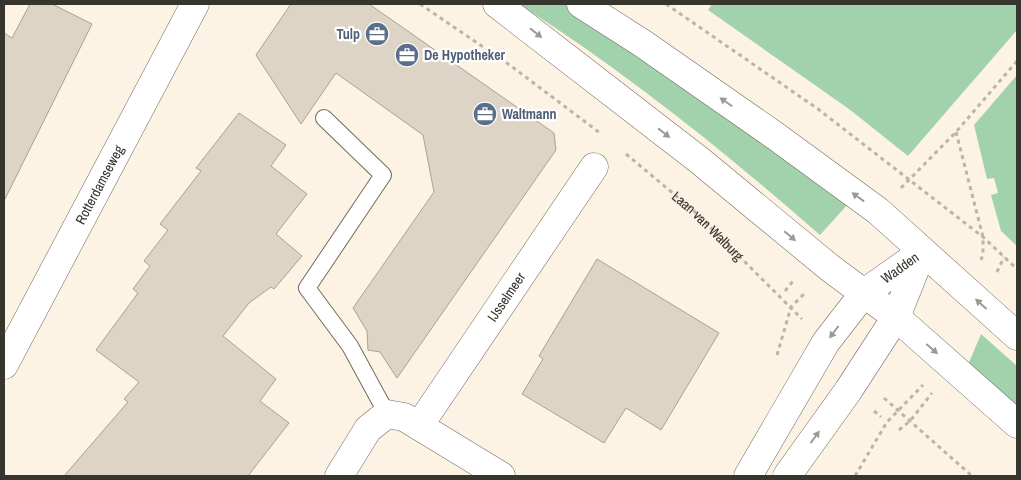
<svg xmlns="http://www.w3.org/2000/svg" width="1021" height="480" viewBox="0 0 1021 480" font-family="'Archivo Narrow',sans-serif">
<rect width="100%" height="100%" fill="#fdf3e4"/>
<path fill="#a2d2ac" d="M 519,4 L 564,4 L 626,43 L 849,203 L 820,235 C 725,152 626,72 519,4 Z
M 712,4 L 1017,4 L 1017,30 L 908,156 L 849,109 L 708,10 Z
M 1017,75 L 1017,246 L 1001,231 L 991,195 L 998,193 L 994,178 L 987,179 L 974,125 Z
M 981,334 L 1017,366 L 1017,409 L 968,365 Z"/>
<path fill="#ded4c5" stroke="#aaa192" d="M 30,4 L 52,4 L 92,24 L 4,201 L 4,33 L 12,38 Z
M 291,4 L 369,4 L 554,133 L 556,150 L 397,378 L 380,352 L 368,350 L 367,331 L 353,308 L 434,192 L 423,135 L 336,73 L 301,124 L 256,55 Z
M 239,113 L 286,145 L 271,166 L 307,194 L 276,234 L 302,256 L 274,289 L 271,287 L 249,303 L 223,336 L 276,379 L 260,401 L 289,423 L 248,476 L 64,476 L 128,402 L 124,399 L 139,382 L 96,350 L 138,293 L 133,289 L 150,266 L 144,261 L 168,230 L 160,224 L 201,171 L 196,168 Z
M 597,259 L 719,333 L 661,430 L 626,408 L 604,443 L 522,394 L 543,359 L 539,356 Z"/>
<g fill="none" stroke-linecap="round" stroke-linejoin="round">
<g stroke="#736b5d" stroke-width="18">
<path id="service" d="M 324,118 L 383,175 L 307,288 L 350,346 L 387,414"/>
</g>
<g stroke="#736b5d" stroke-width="29">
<g id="minor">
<path d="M 419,426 L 501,476"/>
<path id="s2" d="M 339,476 L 368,429 L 387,414 L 404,417 L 419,426 L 594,167"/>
<path id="s3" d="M 748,476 L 826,342 L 864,293 L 922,252"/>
<path d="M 787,476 L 848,391 L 896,317 L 922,252"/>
</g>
</g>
<g stroke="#736b5d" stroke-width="29">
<g id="tertiary">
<path id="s4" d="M 4,365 L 195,4"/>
</g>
</g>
<g stroke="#736b5d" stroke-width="29">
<path id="secondary" d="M 497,4 L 699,160 L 830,268 L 896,317 L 1017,424
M 581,4 L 642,43 L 774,135 L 878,211 L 1017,336"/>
</g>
<g stroke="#bcb4a8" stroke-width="3" stroke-dasharray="4 4" stroke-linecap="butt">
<path d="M 420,4 L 511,66 L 600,133"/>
<path d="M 666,4 L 818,109 L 983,237 L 1017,269"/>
<path d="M 956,132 L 983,237 L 983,254 L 981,260"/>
<path id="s1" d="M 626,154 L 693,210 L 802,319"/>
<path d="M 901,188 L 956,132 L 1017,61"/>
<path d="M 997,272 L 1004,257"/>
<path d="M 785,291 L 793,281"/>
<path d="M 777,355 L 791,307 L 806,292"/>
<path d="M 884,398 L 972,476"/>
<path d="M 874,411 L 881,417"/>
<path d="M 899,430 L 910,421 L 932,393"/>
<path d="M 855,476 L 887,422 L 923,385"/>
</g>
<use href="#service" stroke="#fff" stroke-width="16"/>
<use href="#minor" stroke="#fff" stroke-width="28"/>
<use href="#tertiary" stroke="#fff" stroke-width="28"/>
<use href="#secondary" stroke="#fff" stroke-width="28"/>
</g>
<defs><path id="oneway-solid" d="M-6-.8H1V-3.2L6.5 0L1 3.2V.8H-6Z" transform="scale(1.25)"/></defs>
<g fill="#9c9a96">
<use href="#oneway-solid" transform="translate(536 33) rotate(38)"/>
<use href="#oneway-solid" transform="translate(726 102) rotate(-145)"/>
<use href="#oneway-solid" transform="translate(664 133) rotate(38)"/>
<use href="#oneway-solid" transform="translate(858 197) rotate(-144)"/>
<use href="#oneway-solid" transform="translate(790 236) rotate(40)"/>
<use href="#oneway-solid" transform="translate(981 304) rotate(-138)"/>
<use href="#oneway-solid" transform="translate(834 332) rotate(127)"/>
<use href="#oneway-solid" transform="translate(932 349) rotate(41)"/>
<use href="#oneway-solid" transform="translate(815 437) rotate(-54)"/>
</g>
<defs>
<g id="office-disc" transform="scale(1.25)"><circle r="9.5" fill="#5c6f8a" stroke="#fff"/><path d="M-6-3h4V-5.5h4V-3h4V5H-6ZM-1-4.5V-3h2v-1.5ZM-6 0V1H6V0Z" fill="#fff"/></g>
</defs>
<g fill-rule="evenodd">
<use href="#office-disc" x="377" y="34"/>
<use href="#office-disc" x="407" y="55"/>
<use href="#office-disc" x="485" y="114"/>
</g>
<g text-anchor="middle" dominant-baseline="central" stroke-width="4.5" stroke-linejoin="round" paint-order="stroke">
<g font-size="14" font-weight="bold" fill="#4e5e75" stroke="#fff" text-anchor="start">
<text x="360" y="34" text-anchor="end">Tulp</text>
<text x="424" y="55">De Hypotheker</text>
<text x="502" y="114">Waltmann</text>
</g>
<g font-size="14" fill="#38342e" stroke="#fff">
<text stroke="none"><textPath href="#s4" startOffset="204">Rotterdamseweg</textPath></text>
<text stroke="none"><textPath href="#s1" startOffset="109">Laan van Walburg</textPath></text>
<text stroke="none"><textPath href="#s3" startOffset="261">Wadden</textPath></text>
<text stroke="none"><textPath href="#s2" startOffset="270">IJsselmeer</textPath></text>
</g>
</g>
<rect width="1021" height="480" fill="none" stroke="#38342e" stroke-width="10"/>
</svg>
